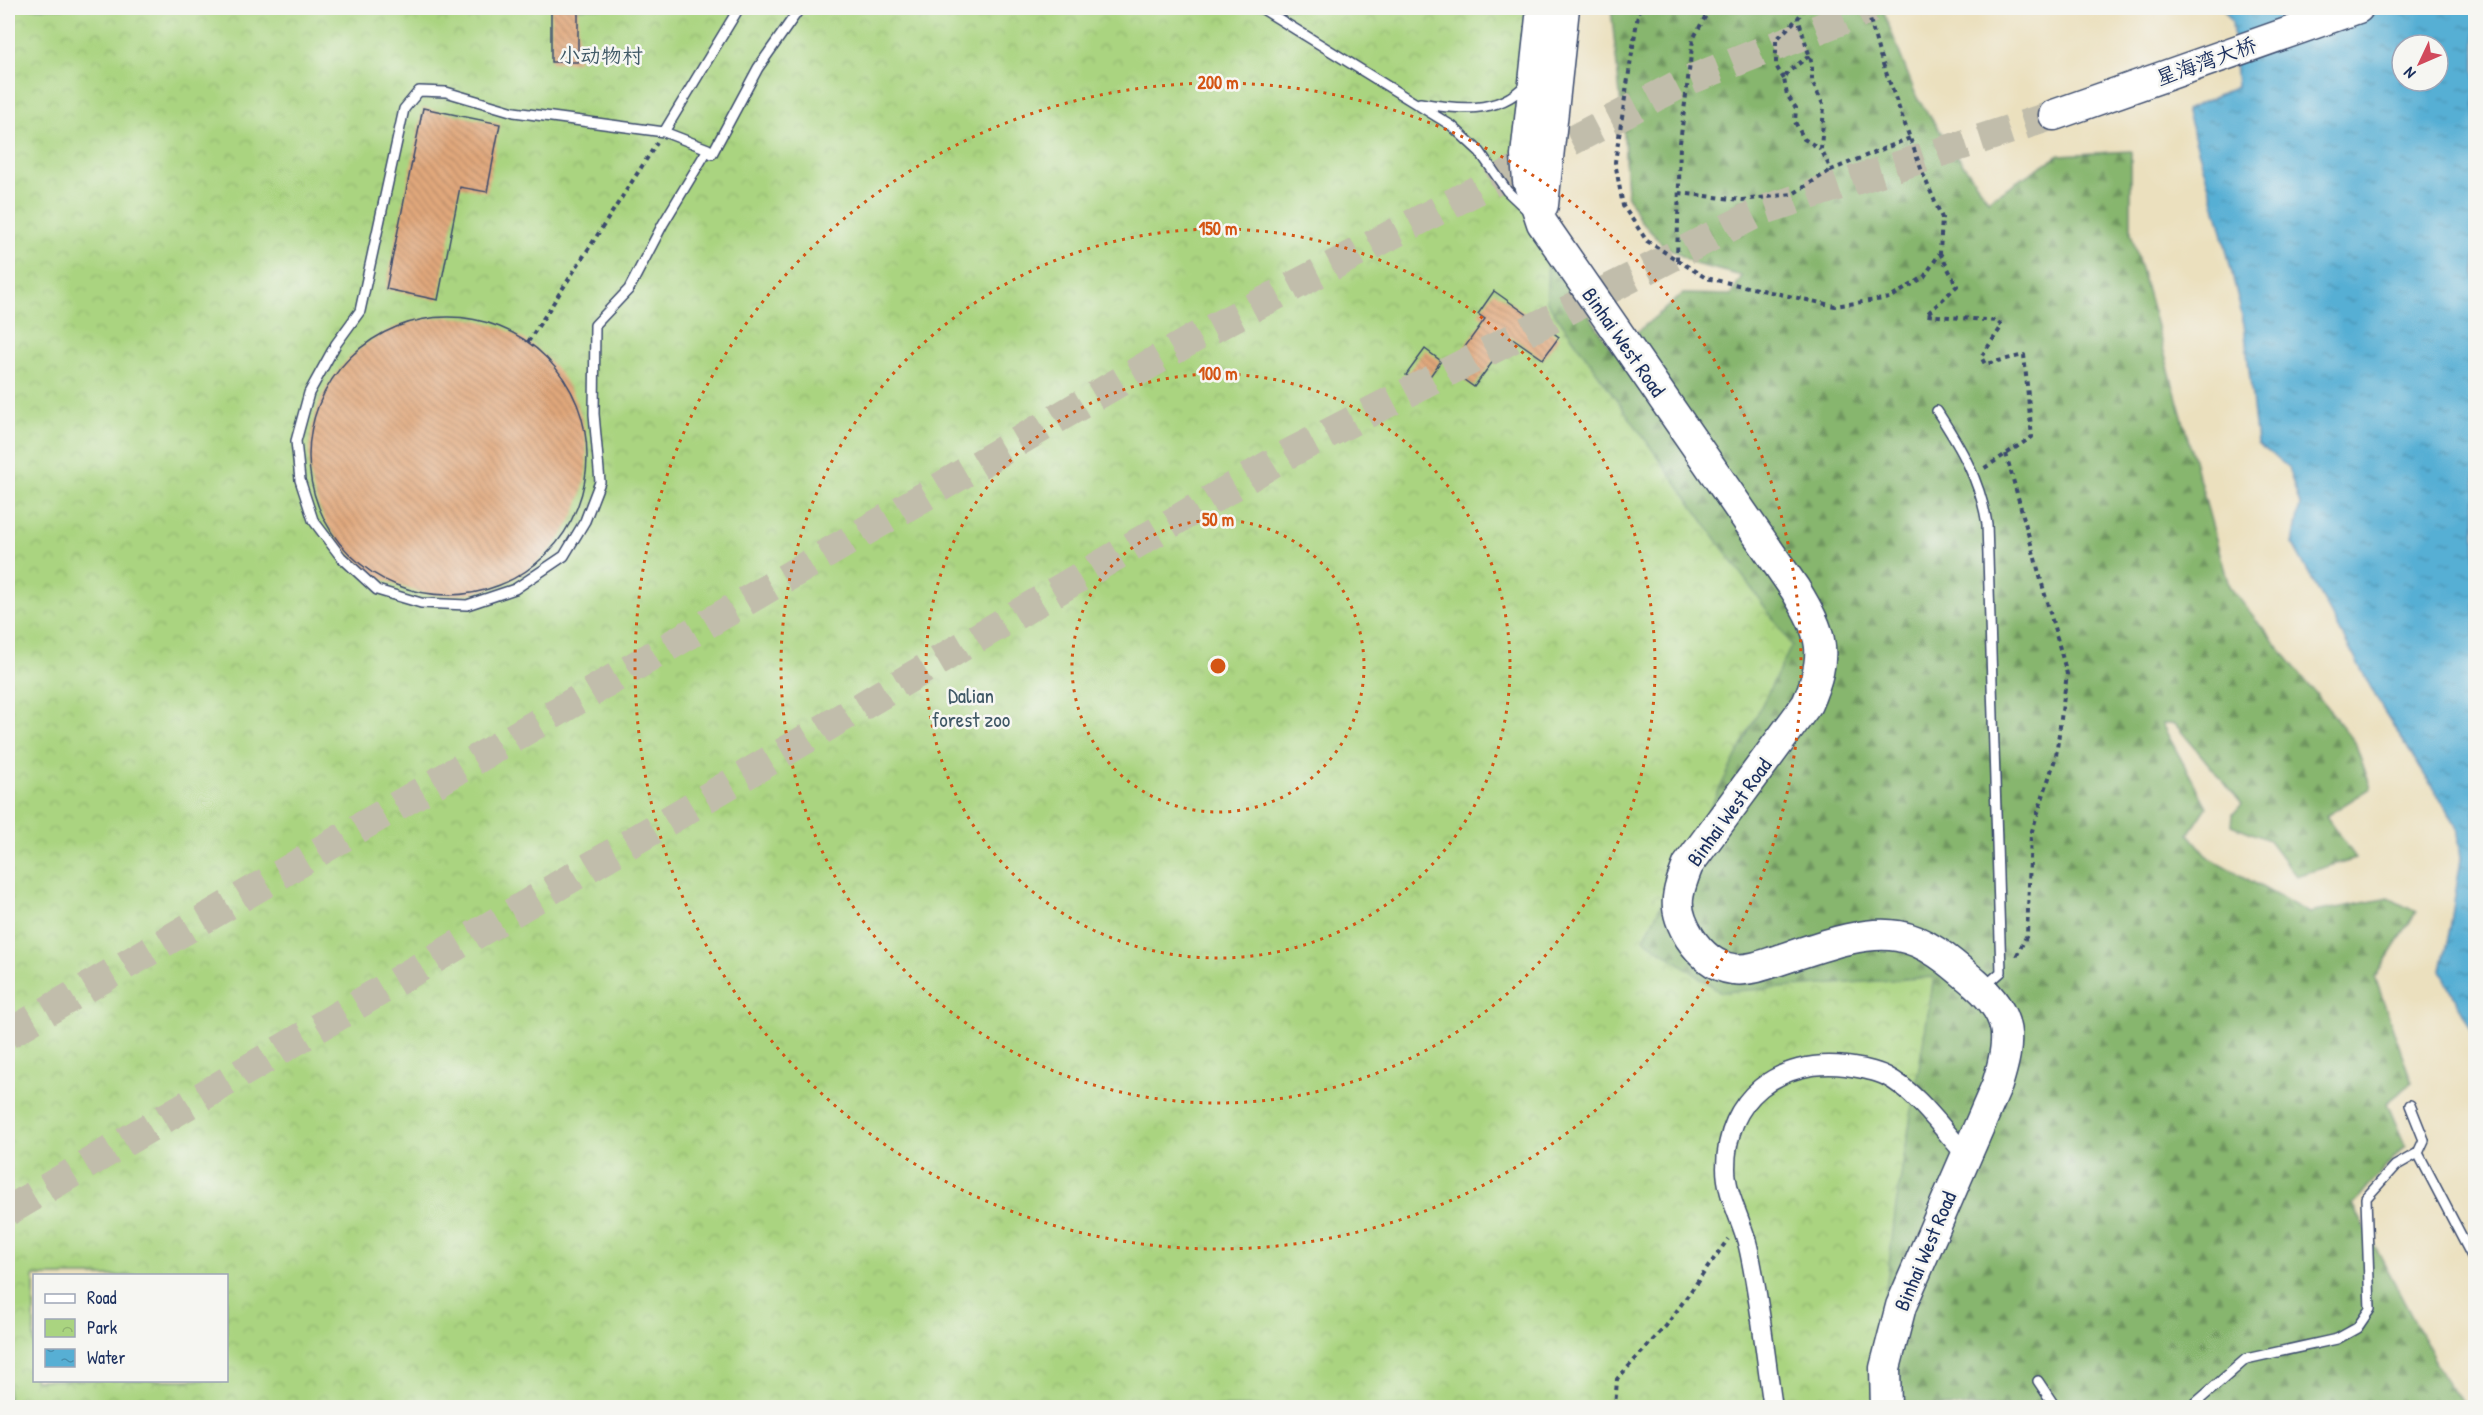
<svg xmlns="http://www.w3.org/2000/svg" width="2483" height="1415" viewBox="0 0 2483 1415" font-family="'Patrick Hand','LXGW WenKai TC',sans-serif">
<defs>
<pattern id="forest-firs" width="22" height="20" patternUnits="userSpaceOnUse" patternTransform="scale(1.5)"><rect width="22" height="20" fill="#87b66e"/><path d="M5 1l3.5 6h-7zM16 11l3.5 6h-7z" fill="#6e945e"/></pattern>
<pattern id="park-crowns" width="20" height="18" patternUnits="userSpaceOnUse" patternTransform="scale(1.5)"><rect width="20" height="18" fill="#aad480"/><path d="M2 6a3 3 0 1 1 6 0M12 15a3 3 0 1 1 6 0" fill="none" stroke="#92b671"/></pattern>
<pattern id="water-ripples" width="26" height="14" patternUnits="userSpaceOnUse" patternTransform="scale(1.5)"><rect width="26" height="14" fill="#57afd4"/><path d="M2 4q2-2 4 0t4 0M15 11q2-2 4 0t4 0" fill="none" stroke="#478faf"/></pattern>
<pattern id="building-back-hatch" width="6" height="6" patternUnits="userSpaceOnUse" patternTransform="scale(1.5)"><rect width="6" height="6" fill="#e1a87b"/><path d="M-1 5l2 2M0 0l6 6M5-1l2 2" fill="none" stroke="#b68968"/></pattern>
</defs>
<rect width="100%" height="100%" fill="#f6f6f2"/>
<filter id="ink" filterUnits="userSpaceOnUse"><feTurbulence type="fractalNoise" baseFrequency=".0167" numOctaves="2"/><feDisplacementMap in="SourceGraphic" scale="12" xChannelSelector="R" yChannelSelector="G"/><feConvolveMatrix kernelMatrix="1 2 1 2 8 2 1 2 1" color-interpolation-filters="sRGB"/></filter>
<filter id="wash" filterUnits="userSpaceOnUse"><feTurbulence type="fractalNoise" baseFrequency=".008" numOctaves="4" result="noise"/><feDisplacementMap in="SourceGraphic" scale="24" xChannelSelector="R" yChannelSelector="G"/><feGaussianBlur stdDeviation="1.35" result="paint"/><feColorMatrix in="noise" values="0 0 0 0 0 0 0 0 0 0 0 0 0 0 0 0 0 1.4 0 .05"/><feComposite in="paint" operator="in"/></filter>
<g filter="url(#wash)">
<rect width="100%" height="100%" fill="#ebe0be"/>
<path fill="url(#forest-firs)" stroke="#517266" stroke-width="1.5" fill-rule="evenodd" d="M 8,8 L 1179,8 L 1541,308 L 1545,246 L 1613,352 L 1683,294 L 1731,295 L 1742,276 L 1695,264 L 1662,244 L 1640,220 L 1627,195 L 1624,134 L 1611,8 L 1882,8 L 1917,98 L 1988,200 L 2059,155 L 2131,151 L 2131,233 L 2229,586 L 2355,742 L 2371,788 L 2326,816 L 2356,858 L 2296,876 L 2269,840 L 2232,825 L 2233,814 L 2242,804 L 2175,724 L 2162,724 L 2207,807 L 2189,834 L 2209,858 L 2309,913 L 2389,898 L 2416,912 L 2375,977 L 2412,1083 L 2387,1103 L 2405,1145 L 2353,1205 L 2449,1387 L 2467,1407 L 8,1407 ZM 34,1276 L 226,1276 L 226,1380 L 34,1380 Z"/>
<path fill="url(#park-crowns)" stroke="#62826f" stroke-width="1.5" fill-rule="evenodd" d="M 8,8 L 1551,8 L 1547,302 L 1792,645 L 1644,939 L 1721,992 L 1934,977 L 1896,1206 L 1872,1407 L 8,1407 ZM 34,1276 L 226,1276 L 226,1380 L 34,1380 Z"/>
<path fill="url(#water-ripples)" stroke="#396f99" stroke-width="1.5" fill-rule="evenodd" d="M 2222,8 L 2475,8 L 2475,1037 L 2441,970 L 2450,928 L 2461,858 L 2457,826 L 2382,708 L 2293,544 L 2300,505 L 2288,467 L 2257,443 L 2244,324 L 2219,219 L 2186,110 L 2237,87 L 2232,21 ZM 2402,45 L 2438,45 L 2438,81 L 2402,81 Z"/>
<g id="blocks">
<path fill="url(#building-back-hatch)" d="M 551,8 L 578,8 L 578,62 L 551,62 Z
M 423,108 L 500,124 L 487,192 L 460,187 L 438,300 L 386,289 Z
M 1494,291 L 1559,337 L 1543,359 L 1511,337 L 1474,387 L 1449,369 L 1485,319 L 1478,314 Z
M309 456a139 139 0 1 1 278 0a139 139 0 1 1-278 0Z
M 1425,349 L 1441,361 L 1423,386 L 1406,375 Z"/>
</g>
</g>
<g filter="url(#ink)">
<use href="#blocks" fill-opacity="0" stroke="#3a4a6c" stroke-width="1.5"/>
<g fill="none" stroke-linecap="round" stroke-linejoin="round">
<path stroke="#c1bdab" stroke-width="30" stroke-dasharray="30 15" stroke-linecap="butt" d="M 8,1034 L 1196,337 L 1682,83 L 1872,8
M 8,1211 L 1288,454 L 1761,211 L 2054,115"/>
<g stroke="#3a4a6c" stroke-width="12">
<path id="service" d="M 1261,8 L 1452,126 L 1480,152 L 1507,191 L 1528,211
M 419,91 L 446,92 L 514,112 L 664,132 L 708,149 L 663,224 L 629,289 L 595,325 L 594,414 L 600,482 L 585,521 L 564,556 L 515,589 L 467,605 L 421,603 L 377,590 L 341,557 L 313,520 L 300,480 L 296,441 L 309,393 L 336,344 L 360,311 L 404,109 Z
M 1420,103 C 1455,109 1498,115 1525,85
M 664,132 L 739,8
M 712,154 L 758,68 L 800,8
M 1937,411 C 1961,448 1980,480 1987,524 L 2001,972 L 1984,987
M 2410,1105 L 2424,1140 L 2418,1153 L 2476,1264
M 2038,1381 L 2056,1408
M 2190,1408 L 2246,1359 L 2337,1339 L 2357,1328 L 2370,1309 L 2366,1198 L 2395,1166 L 2418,1153"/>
</g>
<g stroke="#3a4a6c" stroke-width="21">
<path id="minor" d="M 1773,1408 C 1765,1354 1760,1299 1748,1246 C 1742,1220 1726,1195 1726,1168 C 1726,1098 1779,1058 1846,1066 C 1860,1068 1874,1070 1886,1076 C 1916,1091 1943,1130 1966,1155"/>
</g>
<g stroke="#3a4a6c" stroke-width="33">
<path id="trunk" d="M 1542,8 L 1526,156 L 1528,181 L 1542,223 L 1795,589 C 1823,635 1829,653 1807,704 L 1688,865 C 1676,895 1672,909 1690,938 C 1700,953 1715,967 1733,969 C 1747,971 1761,966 1773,962 C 1809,951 1860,929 1898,936 C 1928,941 1953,964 1975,983 C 2013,1016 2011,1040 1997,1085 L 1901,1306 L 1885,1368 L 1886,1408
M 2054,115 L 2358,8
M 1543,205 L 1564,8"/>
</g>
<path stroke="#3a4a6c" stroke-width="4" stroke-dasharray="4.5 4.5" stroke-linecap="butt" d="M 1639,8 L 1615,162 L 1623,206 L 1647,241 L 1706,278 L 1835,306 L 1890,298 L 1924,277 L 1940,253 L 1942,218 L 1923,174 L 1879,53 L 1867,8
M 1805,8 L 1798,18 L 1812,64 L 1812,82 L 1824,106 L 1821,149 L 1831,170 L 1910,138
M 1829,8 L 1847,8
M 1809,56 L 1788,72 L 1784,79 L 1787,95 L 1796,108 L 1795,122 L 1804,139 L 1821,149
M 1784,79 L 1776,66 L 1776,40 L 1798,18
M 1679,193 L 1742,200 L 1793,194 L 1831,170
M 1940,253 L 1957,286 L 1926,315 L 1997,321 L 2002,326 L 1981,357 L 1985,364 L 2024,355 L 2032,437 L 1983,469
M 1677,260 L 1680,143 L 1693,39 L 1710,8
M 528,342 L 657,143
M 2006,454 L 2067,674 L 2056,756 L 2031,834 L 2027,935 L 2015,959
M 1615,1408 L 1617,1379 L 1666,1326 L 1728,1239"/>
<use href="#service" stroke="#fff" stroke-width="9"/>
<use href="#minor" stroke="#fff" stroke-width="18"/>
<use href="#trunk" stroke="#fff" stroke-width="30"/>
</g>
</g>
<g fill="none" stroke="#d45514" stroke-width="3" stroke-dasharray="3 6">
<circle cx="1218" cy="666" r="146"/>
<circle cx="1218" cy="666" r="292"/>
<circle cx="1218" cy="666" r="437"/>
<circle cx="1218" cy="666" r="583"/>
</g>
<g text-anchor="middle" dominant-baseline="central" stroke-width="5" stroke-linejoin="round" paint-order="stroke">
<g font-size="21" fill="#3f5866" stroke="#f6f6f2">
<text x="601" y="55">小动物村</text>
<text x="971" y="695">Dalian<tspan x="971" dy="24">forest zoo</tspan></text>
</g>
<g font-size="21" fill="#1b2f5e" stroke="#f6f6f2">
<text transform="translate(2206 61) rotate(-20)">星海湾大桥</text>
<text transform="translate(1624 342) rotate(55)">Binhai West Road</text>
<text transform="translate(1729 812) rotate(-54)">Binhai West Road</text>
<text transform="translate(1925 1251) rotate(-67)">Binhai West Road</text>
</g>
</g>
<circle cx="1218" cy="666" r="9" fill="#d45514" stroke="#f6f6f2" stroke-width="3"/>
<g font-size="18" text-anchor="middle" font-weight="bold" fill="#d45514" stroke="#f6f6f2" stroke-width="5" stroke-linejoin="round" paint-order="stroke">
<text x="1218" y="89">200 m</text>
<text x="1218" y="235">150 m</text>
<text x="1218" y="380">100 m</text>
<text x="1218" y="526">50 m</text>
</g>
<rect width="2483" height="1415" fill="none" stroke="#f6f6f2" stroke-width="30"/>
<rect x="33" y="1274" width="195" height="108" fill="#f6f6f2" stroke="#9ea6b7" stroke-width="1.5"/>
<rect x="45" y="1294" width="30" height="9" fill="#ffffff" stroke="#9ea6b7" stroke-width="1.5"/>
<text x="87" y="1304" font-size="18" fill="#1b2f5e">Road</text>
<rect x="45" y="1319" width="30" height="18" fill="url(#park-crowns)" stroke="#9ea6b7" stroke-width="1.5"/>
<text x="87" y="1334" font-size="18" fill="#1b2f5e">Park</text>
<rect x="45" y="1349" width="30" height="18" fill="url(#water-ripples)" stroke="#9ea6b7" stroke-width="1.5"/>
<text x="87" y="1364" font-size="18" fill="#1b2f5e">Water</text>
<g transform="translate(2420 63) rotate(226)"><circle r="28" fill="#f6f6f2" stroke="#9ea6b7" stroke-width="1.5"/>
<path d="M0-4.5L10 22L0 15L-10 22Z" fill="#d1495b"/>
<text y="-9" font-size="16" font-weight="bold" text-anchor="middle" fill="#1b2f5e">N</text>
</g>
</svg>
